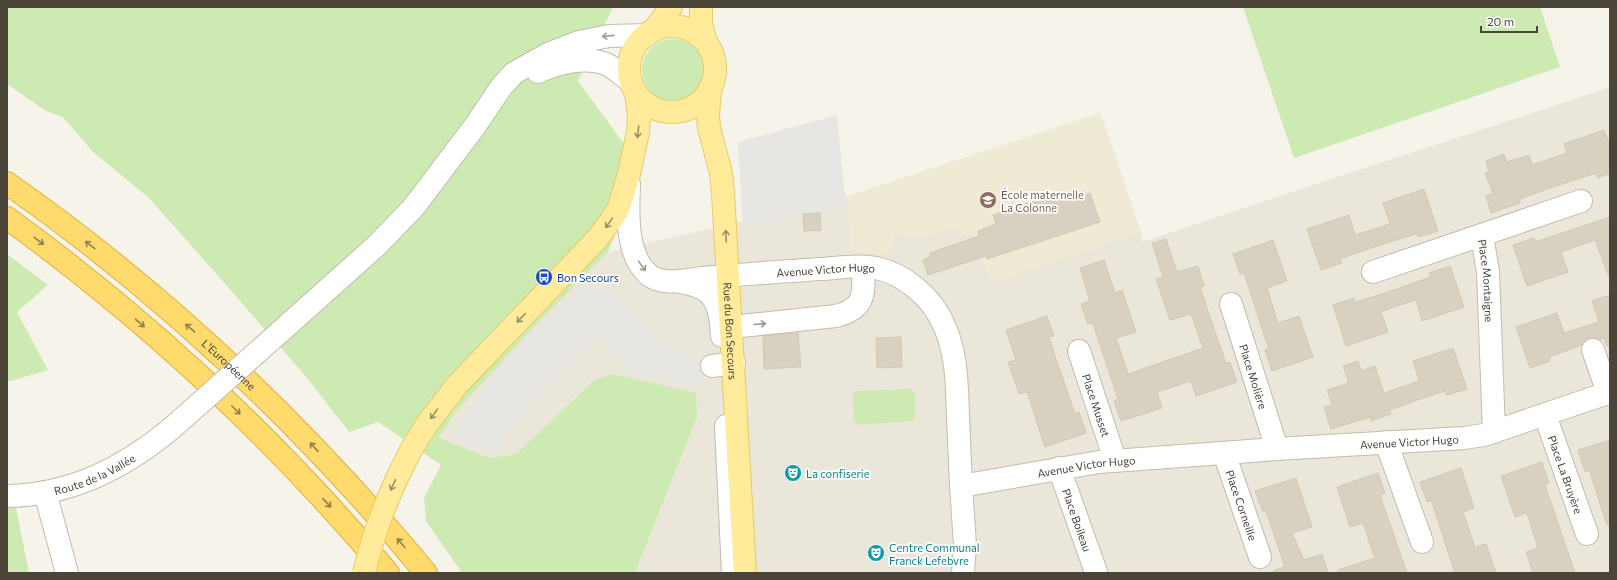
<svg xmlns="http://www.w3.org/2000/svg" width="1617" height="580" viewBox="0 0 1617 580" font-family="Commissioner,sans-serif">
<rect width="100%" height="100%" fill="#f6f3eb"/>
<path fill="#eae6d9" d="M 1610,87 L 1610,573 L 635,573 L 697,417 L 594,380 L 516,454 L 489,458 L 439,439 L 456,412 L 537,324 L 608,252 L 854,196 L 1103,120 L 1141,232 L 1142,242 Z"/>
<path fill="#efead4" d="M 1100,113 L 1141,232 L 991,284 L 973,232 L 959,235 L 956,229 L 928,237 L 904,236 L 896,231 L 887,256 L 856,251 L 850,252 L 847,196 Z"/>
<path fill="#cdeab3" d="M 7,7 L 613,7 L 578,81 L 624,144 L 619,225 L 608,252 L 537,324 L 456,412 L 439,438 L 489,458 L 516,454 L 594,380 L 613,374 L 696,393 L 697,417 L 635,573 L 462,573 L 426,521 L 424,498 L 441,465 L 378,422 L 349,432 L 308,379 L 228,287 L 149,198 L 93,152 L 63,117 L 46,111 L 7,84 Z
M 1243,7 L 1540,7 L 1560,67 L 1294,158 Z
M642 70a31 31 0 1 1 62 0a31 31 0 1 1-62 0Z
M 7,254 L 48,285 L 17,312 L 48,370 L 7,382 Z
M 912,389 L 915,393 L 915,418 L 911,421 L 858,425 L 854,421 L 853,394 L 856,391 Z
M 7,507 L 16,508 L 29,573 L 7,573 Z"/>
<path fill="#e7e6e2" d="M 837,115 L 846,205 L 743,229 L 738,142 Z
M 586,287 L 594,287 L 604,290 L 614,296 L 656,338 L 665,345 L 687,356 L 702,356 L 700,386 L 647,377 L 629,370 L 600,335 L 555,377 L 511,428 L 492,454 L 453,438 L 472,406 L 486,386 L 521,346 L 552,314 L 579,290 Z"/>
<path fill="#d8d0c0" stroke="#d3c9b3" d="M 1604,130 L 1610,146 L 1610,173 L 1598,178 L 1596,173 L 1550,188 L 1520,199 L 1520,203 L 1491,213 L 1486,196 L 1493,193 L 1485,173 L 1489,172 L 1486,161 L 1504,154 L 1507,162 L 1529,155 L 1532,165 L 1567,153 L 1564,144 Z
M 1424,189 L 1438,231 L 1418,237 L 1416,234 L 1386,243 L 1340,259 L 1342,263 L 1321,270 L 1307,229 L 1349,215 L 1355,235 L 1390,224 L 1383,203 Z
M 1064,191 L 1068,201 L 1090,193 L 1100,222 L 987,259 L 986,256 L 928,275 L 923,260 L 931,257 L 930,253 L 979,236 L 978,231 L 996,224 L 993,215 Z
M 820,213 L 821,230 L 804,231 L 803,214 Z
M 1610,217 L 1610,275 L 1608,275 L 1595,240 L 1561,252 L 1568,272 L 1527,286 L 1513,245 L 1534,238 L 1535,242 Z
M 1166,239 L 1177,272 L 1198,266 L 1204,286 L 1200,287 L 1213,326 L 1226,363 L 1230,362 L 1237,382 L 1196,396 L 1191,381 L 1157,392 L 1162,408 L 1121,421 L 1114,401 L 1118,399 L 1098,339 L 1093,323 L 1088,324 L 1081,304 L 1090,301 L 1080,268 L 1104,260 L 1115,293 L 1122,290 L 1136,332 L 1116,338 L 1128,374 L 1203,348 L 1191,314 L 1170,320 L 1156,279 L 1163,277 L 1152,243 Z
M 1273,240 L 1287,281 L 1267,288 L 1278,323 L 1299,316 L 1313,357 L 1272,371 L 1265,350 L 1269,349 L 1264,335 L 1244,273 L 1240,274 L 1233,254 Z
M 1450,266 L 1464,307 L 1422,321 L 1416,300 L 1397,306 L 1381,312 L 1388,332 L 1346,346 L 1333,305 L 1354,298 L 1355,302 L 1379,295 L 1431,277 L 1429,273 Z
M 1610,295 L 1610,346 L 1607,346 L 1604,338 L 1599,340 L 1595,338 L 1589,338 L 1584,342 L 1582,345 L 1549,357 L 1550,361 L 1530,368 L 1516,327 L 1557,313 L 1564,333 L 1599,322 L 1592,301 Z
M 1047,316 L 1054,336 L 1049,337 L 1056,359 L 1075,414 L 1079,412 L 1086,433 L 1045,447 L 1027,392 L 1019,394 L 1008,362 L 1016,360 L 1006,330 Z
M 798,333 L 801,367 L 764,369 L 763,336 Z
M 901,337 L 902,367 L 877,368 L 876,338 Z
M 1453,348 L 1467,389 L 1447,395 L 1445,391 L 1423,398 L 1390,410 L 1391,414 L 1371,421 L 1370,417 L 1331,429 L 1324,407 L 1332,405 L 1327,390 L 1349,383 L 1343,366 L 1358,361 L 1361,371 L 1375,366 L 1384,393 L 1419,381 L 1413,361 Z
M 1610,440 L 1610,525 L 1607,525 L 1589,470 L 1585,472 L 1578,450 Z
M 1542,462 L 1549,483 L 1545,485 L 1575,573 L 1533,573 L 1526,552 L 1538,548 L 1527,513 L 1515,517 L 1501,476 Z
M 1461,468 L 1474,508 L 1463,512 L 1475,547 L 1486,544 L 1496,573 L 1455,573 L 1431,500 L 1427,502 L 1420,482 Z
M 1378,473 L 1385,493 L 1380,495 L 1407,573 L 1338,573 L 1338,570 L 1375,558 L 1363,523 L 1350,527 L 1337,487 Z
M 1296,478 L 1312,527 L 1292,533 L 1304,560 L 1322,554 L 1328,573 L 1274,573 L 1274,570 L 1285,567 L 1266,511 L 1263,512 L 1255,491 Z"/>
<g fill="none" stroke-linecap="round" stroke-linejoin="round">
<g stroke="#c2bcad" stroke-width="24">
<g id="minor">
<path d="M 538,72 C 557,63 585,56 606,64 C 615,68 623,76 631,82"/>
<path id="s1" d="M 629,184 C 628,211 625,255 649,275 C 663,286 686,280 702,278 C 741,274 781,272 820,269 C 839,268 861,264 880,269 C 904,275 928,295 940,317 C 957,348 957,382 958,417 C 959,440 960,463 961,486 L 1099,462 L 1277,449 L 1464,438 L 1484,435 L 1608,393 L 1593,350"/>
<path id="s2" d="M 1482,235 L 1488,272 L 1494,432"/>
<path d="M 1373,272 L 1581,201"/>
<path d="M 680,282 C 716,288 720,303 722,336"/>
<path id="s3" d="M 1231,304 L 1277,449"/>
<path d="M 722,328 L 836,316 C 866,308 864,294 863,267"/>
<path d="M 280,332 L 376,246 L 413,208 L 475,126 L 502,86 L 514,73 L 548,54 L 579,42 L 609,36 L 647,35"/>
<path id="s4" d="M 1079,351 L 1115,460"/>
<path d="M 712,366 L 734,363"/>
<path id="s5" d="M 1545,415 L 1587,534"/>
<path d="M 726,426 L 733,573"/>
<path d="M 1386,442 L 1422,542"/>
<path id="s6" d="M 1224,453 L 1260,557"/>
<path id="s7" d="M 1059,468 L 1096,572"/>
<path d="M 961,486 L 965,545 L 963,573"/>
<path d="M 45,492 L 67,573"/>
<path id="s8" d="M 7,496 C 71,495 124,468 172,428"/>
</g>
</g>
<g stroke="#e7cb67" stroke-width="24">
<g id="major">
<path d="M 701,7 L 701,24 L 706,42"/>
<circle cx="672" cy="69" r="43"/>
<path d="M 653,31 L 671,7"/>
<path id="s9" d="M 710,90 L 708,115 L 709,128 L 721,173 L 723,193 L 745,573"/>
<path d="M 411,450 L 427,424 L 457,385 L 597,239 L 612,219 L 619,207 L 629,174 L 638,132 L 639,117 L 636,93"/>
</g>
</g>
<g stroke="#e2b139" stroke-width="24">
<g id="highway">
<path id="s10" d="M 7,183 C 164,293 304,426 426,573"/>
<path d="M 7,218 C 148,320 276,440 388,573"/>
</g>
</g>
<use href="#minor" stroke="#fff" stroke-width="22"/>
<use href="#major" stroke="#ffeb9a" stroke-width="22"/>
<use href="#highway" stroke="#ffda6c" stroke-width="22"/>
<g stroke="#c2bcad" stroke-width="24" stroke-linecap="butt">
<path id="minor-bridge" d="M 172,428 L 280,332"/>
</g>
<g stroke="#e7cb67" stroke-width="24" stroke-linecap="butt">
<path id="major-bridge" d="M 364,573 C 374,529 390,490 411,450"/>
</g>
<use href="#minor-bridge" stroke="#fff" stroke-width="22"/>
<use href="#major-bridge" stroke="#ffeb9a" stroke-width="22"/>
</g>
<defs><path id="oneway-shaft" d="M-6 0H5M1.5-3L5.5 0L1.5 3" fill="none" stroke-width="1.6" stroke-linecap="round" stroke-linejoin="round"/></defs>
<g stroke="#9b9992">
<use href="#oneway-shaft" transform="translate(608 36) rotate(173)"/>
<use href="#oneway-shaft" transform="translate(642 266) rotate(55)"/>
<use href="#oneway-shaft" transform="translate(760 324) rotate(-5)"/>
</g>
<g stroke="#9b9064">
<use href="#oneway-shaft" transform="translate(638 132) rotate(97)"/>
<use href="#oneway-shaft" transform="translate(609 223) rotate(125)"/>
<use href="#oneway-shaft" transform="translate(726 236) rotate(-93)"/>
<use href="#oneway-shaft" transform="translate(521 318) rotate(134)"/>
<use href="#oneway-shaft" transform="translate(434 414) rotate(126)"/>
<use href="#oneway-shaft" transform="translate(393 485) rotate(115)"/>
</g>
<g stroke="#92814d">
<use href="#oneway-shaft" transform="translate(39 241) rotate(37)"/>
<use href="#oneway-shaft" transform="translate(90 245) rotate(-142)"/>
<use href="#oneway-shaft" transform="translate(140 323) rotate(41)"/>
<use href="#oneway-shaft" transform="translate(190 328) rotate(-139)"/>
<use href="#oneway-shaft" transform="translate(236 410) rotate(45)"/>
<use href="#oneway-shaft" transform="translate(314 447) rotate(-133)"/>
<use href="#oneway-shaft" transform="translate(327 503) rotate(47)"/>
<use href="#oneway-shaft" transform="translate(401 543) rotate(-131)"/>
</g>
<defs>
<g id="school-disc" transform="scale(0.9)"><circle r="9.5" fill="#8d6e63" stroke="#fff"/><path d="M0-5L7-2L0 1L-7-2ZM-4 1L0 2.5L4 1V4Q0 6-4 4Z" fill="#fff"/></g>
<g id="bus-disc" transform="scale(0.9)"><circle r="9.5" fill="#1a4fb4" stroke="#fff"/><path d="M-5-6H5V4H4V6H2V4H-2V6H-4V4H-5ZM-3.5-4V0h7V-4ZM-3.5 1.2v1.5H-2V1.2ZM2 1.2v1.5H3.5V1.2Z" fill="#fff"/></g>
<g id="theatre-disc" transform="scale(0.9)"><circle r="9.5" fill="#0f9aa8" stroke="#fff"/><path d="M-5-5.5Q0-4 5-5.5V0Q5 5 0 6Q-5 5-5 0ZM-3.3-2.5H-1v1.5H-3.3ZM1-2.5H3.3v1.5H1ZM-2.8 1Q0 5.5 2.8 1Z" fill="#fff"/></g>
</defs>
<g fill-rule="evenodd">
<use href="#school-disc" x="988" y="200"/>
<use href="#bus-disc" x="544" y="277"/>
<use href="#theatre-disc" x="793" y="473"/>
<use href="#theatre-disc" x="876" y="553"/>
</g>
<g text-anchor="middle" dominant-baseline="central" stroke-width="3.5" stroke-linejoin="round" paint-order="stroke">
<g font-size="11" fill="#785e54" stroke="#fff" text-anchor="start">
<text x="1001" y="194">École maternelle<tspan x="1001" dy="13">La Colonne</tspan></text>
</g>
<g font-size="11" fill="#4a4538" stroke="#fff">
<text stroke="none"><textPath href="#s1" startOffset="275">Avenue Victor Hugo</textPath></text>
<text stroke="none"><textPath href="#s2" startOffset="46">Place Montaigne</textPath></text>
<text stroke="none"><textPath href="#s9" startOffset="243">Rue du Bon Secours</textPath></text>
<text stroke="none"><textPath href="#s10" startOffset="287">L'Européenne</textPath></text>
<text stroke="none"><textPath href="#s3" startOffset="76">Place Molière</textPath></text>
<text stroke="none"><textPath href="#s4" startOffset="57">Place Musset</textPath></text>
<text stroke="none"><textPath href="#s1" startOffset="1031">Avenue Victor Hugo</textPath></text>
<text stroke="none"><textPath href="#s1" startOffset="707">Avenue Victor Hugo</textPath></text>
<text stroke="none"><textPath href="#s8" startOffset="91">Route de la Vallée</textPath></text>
<text stroke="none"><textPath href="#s5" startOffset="63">Place La Bruyère</textPath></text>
<text stroke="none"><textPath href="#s6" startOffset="55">Place Corneille</textPath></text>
<text stroke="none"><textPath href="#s7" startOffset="55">Place Boileau</textPath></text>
</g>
<g font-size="11" fill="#164399" stroke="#fff" text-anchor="start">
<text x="557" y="277">Bon Secours</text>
</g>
<g font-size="11" fill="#0d838f" stroke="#fff" text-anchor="start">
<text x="806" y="473">La confiserie</text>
<text x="889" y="547">Centre Communal<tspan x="889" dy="13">Franck Lefebvre</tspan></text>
</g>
</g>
<rect width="1617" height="580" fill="none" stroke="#4a4538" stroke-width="16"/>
<path d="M1481 26v6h56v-6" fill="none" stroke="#4a4538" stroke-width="2"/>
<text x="1487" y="26" font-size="12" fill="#4a4538" stroke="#ffffff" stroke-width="3" paint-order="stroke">20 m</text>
</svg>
